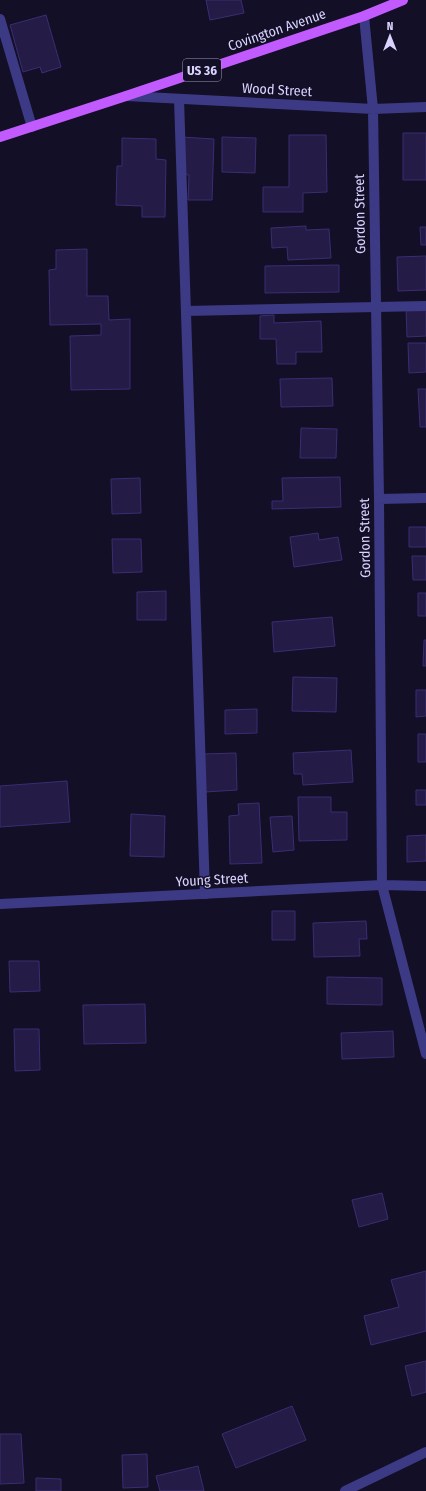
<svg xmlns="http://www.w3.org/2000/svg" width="426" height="1491" viewBox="0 0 426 1491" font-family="'Fira Sans Condensed',sans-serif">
<rect width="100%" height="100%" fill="#130f26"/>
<path fill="#241b47" stroke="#3b2d73" d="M 206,0 L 241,0 L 244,13 L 210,20 Z
M 46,15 L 61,67 L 42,73 L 40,67 L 23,72 L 10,25 Z
M 403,133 L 426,133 L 426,180 L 403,180 Z
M 289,135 L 326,135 L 327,192 L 303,193 L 303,212 L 263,212 L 263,187 L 289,187 Z
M 181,137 L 214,139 L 212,200 L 188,200 L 189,175 L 179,174 Z
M 222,137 L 256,138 L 255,173 L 222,172 Z
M 122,138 L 156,139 L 156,159 L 166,160 L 165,217 L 142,217 L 142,206 L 116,205 L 117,166 L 122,166 Z
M 306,226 L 306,230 L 329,229 L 331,258 L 288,260 L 287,247 L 272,248 L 271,228 Z
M 420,227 L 426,227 L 426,245 L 421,245 Z
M 87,249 L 87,296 L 108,296 L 109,320 L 130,319 L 130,389 L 71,390 L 70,336 L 101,335 L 101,324 L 50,325 L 49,270 L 56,269 L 56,250 Z
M 426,256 L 426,290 L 398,291 L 397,257 Z
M 339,265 L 339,292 L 265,293 L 265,266 Z
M 406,307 L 426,307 L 426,336 L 407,337 Z
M 274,315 L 274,323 L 321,321 L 322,352 L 296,352 L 296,364 L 277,364 L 276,339 L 260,339 L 260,316 Z
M 408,343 L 426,343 L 426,372 L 409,373 Z
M 332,378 L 333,406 L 281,407 L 280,379 Z
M 418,389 L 426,389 L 426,427 L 420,427 Z
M 301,428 L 337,429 L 336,458 L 300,458 Z
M 340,477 L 341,507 L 272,509 L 272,501 L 283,501 L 282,478 Z
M 140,478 L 141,513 L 112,514 L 111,479 Z
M 409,527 L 426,527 L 426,547 L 409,547 Z
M 318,533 L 319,540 L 338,537 L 342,560 L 294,567 L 290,537 Z
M 112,539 L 141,539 L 142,572 L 113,573 Z
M 412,556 L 426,556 L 426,580 L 413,580 Z
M 166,591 L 166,620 L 137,620 L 137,592 Z
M 418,593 L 426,593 L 426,616 L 418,616 Z
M 332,617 L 335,646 L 274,652 L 272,622 Z
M 424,640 L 426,640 L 426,666 L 423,666 Z
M 293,677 L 337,678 L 336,712 L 292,711 Z
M 416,690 L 426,690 L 426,716 L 416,717 Z
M 257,709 L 257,733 L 225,734 L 225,710 Z
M 418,734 L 426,734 L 426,762 L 418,762 Z
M 351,750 L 353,782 L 303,785 L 302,774 L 294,774 L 293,753 Z
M 236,753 L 237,790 L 205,792 L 203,754 Z
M 67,781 L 70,822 L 0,827 L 0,786 Z
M 416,790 L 426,790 L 426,805 L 416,805 Z
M 298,797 L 331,797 L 331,812 L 347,812 L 347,840 L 299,841 Z
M 259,803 L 262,863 L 230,864 L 229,816 L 239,815 L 238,804 Z
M 131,814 L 165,816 L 164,857 L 130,856 Z
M 292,816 L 294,850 L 273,852 L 270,817 Z
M 426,835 L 426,861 L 407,862 L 407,836 Z
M 272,911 L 295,911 L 295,940 L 272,940 Z
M 366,921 L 367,939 L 359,939 L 360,956 L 314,957 L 313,923 Z
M 9,961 L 39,961 L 40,991 L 10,992 Z
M 327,977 L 382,978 L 382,1005 L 327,1004 Z
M 145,1004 L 146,1043 L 84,1044 L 83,1005 Z
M 14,1029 L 39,1029 L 40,1070 L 15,1071 Z
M 393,1031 L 394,1057 L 342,1059 L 341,1033 Z
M 382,1193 L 388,1219 L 359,1227 L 352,1200 Z
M 426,1271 L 426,1331 L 371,1345 L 364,1316 L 399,1307 L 391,1280 Z
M 426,1361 L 426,1392 L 412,1396 L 405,1366 Z
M 292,1406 L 306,1440 L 236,1468 L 222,1434 Z
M 0,1434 L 21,1434 L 24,1483 L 0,1484 Z
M 147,1454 L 148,1487 L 123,1488 L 122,1455 Z
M 198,1466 L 204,1491 L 160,1491 L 156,1476 Z
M 36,1478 L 61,1479 L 61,1491 L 36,1491 Z"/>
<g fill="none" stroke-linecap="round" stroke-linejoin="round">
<path stroke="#3d3a85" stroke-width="10" d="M 0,19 L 32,127
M 179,99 L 205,894
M 186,311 L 426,306"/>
<path stroke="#3d3a85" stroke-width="10" d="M 364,16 L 373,109 L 379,499 L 382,885 L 426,1054
M 126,96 L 373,109 L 426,107
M 379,499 L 426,498
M 0,904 L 382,885 L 426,886
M 345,1491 L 426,1452"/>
<path stroke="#c25bff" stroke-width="10" d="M 0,137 L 126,96 L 364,16 L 403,0"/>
</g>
<g text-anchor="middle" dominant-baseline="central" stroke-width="3" stroke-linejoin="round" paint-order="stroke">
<rect fill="#130f26" stroke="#9e99be" stroke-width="1" x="183" y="59" width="38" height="22" rx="3"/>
<g font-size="13" font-weight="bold" fill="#d9d4ff">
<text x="202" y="70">US 36</text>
</g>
<g font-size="14" fill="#d9d4ff" stroke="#130f26">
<text transform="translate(277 30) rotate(-19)">Covington Avenue</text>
<text transform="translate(277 90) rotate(3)">Wood Street</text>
<text transform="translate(360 214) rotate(-91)">Gordon Street</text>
<text transform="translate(365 538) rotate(-91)">Gordon Street</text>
<text transform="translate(212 880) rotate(-3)">Young Street</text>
</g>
</g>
<g transform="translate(390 36)" stroke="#130f26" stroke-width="3" paint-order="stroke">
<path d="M0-3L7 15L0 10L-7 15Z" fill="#d9d4ff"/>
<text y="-6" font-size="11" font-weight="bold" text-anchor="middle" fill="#d9d4ff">N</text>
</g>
</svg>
